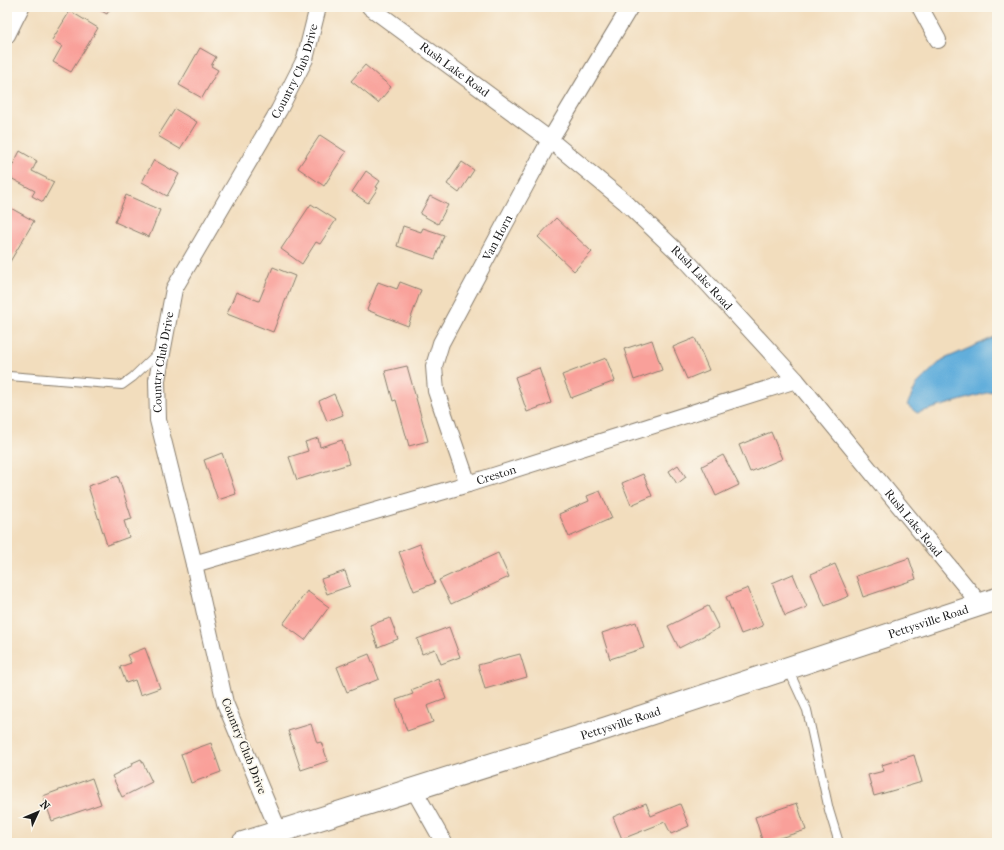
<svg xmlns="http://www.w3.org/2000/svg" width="1004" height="850" viewBox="0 0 1004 850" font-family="'IM FELL French Canon',serif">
<rect width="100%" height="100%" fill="#fbf7ec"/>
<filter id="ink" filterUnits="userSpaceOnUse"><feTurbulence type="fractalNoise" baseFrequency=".025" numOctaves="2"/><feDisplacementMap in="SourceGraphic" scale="8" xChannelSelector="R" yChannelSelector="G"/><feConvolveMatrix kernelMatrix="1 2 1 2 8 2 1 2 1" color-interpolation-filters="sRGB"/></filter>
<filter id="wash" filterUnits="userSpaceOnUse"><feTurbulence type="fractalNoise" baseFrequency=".012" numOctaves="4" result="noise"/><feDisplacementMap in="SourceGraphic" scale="16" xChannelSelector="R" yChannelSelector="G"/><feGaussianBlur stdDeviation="0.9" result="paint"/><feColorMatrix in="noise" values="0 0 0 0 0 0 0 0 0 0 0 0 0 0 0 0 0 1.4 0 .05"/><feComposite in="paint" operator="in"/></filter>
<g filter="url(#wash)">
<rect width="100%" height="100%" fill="#f2ddbd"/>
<path fill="#62aedb" stroke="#3f657c" d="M 997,336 L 997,390 L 917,413 L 907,405 L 917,384 L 942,360 Z"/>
<g id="blocks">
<path fill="#f9a09a" d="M 94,7 L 111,7 L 107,14 Z
M 70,11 L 98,28 L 71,72 L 53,62 L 62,46 L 52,40 Z
M 200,48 L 216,57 L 211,66 L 218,70 L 202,98 L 179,85 Z
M 365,65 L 391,87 L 378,103 L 351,81 Z
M 175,109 L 197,122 L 180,149 L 158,136 Z
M 320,135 L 346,152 L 324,186 L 298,168 Z
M 20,151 L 37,161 L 32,171 L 54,182 L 43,202 L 32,196 L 35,191 L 7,176 Z
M 154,160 L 179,174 L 167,196 L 142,182 Z
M 462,162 L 474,170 L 459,193 L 447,184 Z
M 366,171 L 380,181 L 376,187 L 378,188 L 368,203 L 352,192 Z
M 126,195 L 160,210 L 149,237 L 115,222 Z
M 430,196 L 448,205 L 438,224 L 420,214 Z
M 311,204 L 336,220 L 320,244 L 316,242 L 302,264 L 281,249 Z
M 7,206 L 34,221 L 8,265 L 7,265 Z
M 556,218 L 592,252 L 574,271 L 538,237 Z
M 403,226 L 421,232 L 423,228 L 444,235 L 435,259 L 397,246 Z
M 273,267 L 295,276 L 273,332 L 227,314 L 236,292 L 259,301 Z
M 378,282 L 397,289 L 400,282 L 421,290 L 408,326 L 367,310 Z
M 695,338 L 709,370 L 687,379 L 673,347 Z
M 652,340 L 662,370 L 634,380 L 624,349 Z
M 606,358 L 615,381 L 571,398 L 562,375 Z
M 407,366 L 428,441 L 409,446 L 396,400 L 393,401 L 385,371 Z
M 539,368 L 551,403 L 527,412 L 515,377 Z
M 334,394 L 343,415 L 327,421 L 319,401 Z
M 771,432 L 782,459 L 750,472 L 739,445 Z
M 318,438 L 320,447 L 342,440 L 349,464 L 297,480 L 289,457 L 308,451 L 305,442 Z
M 222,453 L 236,494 L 218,500 L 204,460 Z
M 723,455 L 739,485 L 716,496 L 702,466 Z
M 678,465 L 686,477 L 677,484 L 669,471 Z
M 643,474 L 652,496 L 631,505 L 622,483 Z
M 118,476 L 132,519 L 124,521 L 129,537 L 107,545 L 88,486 Z
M 600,491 L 612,518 L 569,537 L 559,514 L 589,501 L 587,496 Z
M 420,544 L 435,583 L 414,591 L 399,552 Z
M 498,553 L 509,577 L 451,604 L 439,580 Z
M 909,558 L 916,579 L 863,597 L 856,576 Z
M 835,564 L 849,596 L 825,606 L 811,574 Z
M 345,571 L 350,586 L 327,594 L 321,579 Z
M 793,574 L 807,607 L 785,616 L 772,583 Z
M 748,588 L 763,626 L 741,634 L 726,597 Z
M 307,591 L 329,607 L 305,640 L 283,624 Z
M 708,606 L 719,628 L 679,648 L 668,626 Z
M 390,618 L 398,639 L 378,647 L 370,625 Z
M 636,622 L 644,648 L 610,659 L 602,633 Z
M 449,627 L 460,657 L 441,664 L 435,649 L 422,654 L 417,639 Z
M 145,648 L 160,688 L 140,695 L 135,680 L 126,683 L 120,667 L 131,663 L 127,655 Z
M 369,654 L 379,679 L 347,692 L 337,667 Z
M 520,654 L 527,677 L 485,689 L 478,665 Z
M 439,679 L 446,699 L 427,706 L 433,722 L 407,731 L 396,700 L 413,694 L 411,690 Z
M 311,724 L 317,743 L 321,742 L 328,761 L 301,770 L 288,731 Z
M 211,743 L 221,772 L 191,783 L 181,754 Z
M 914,755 L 922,782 L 874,796 L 868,775 L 884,771 L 882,765 Z
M 141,759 L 152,782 L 122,797 L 112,776 L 133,765 L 132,763 Z
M 92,778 L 101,804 L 52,821 L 43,796 Z
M 646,803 L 651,816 L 680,804 L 689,826 L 671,834 L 665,822 L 622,839 L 613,817 Z
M 797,803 L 806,830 L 763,843 L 755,817 Z"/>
</g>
</g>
<g filter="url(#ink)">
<use href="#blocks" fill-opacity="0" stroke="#877c6c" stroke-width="1"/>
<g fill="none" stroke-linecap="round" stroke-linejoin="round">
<g stroke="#877c6c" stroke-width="10">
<path id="service" d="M 9,376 L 122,385 L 133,377 L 160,351
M 788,669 L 807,710 L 829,810 L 839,843"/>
</g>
<g stroke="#877c6c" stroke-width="18">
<g id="minor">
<path id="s1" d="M 370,7 L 550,140 L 624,201 L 687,261 L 796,380 L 980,604"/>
<path d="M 920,7 L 938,40"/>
<path d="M 7,35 L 21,7"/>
<path id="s2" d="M 468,484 L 436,391 L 434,366 L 441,343 L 550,140 L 630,7"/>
<path id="s3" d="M 194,564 L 468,484 L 796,380"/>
<path d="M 414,790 L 444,843"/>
<path id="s4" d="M 279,832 L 225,703 L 194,564 L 158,420 L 157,380 L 174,289 L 279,110 L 305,59 L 318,7"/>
</g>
</g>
<g stroke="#877c6c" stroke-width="24">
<g id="secondary">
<path id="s5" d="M 243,843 L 607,728 L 997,599"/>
</g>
</g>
<use href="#service" stroke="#fff" stroke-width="8"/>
<use href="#minor" stroke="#fff" stroke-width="16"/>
<use href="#secondary" stroke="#fff" stroke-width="22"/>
</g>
</g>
<g text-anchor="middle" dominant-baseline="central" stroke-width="3.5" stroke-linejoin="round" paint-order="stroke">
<g font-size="12" fill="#1c1c1c" stroke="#fbf7ec">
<text stroke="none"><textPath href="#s1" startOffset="105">Rush Lake Road</textPath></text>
<text stroke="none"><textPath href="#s4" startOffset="813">Country Club Drive</textPath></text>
<text stroke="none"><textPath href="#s2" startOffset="267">Van Horn</textPath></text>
<text stroke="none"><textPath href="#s1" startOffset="429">Rush Lake Road</textPath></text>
<text stroke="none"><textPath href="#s4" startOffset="489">Country Club Drive</textPath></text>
<text stroke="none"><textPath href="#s3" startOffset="315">Creston</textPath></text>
<text stroke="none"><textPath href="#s1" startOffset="753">Rush Lake Road</textPath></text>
<text stroke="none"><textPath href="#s5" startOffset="720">Pettysville Road</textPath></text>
<text stroke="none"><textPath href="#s5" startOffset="396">Pettysville Road</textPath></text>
<text transform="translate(244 746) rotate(68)">Country Club Drive</text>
</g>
</g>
<rect width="1004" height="850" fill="none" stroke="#fbf7ec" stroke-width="24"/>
<g transform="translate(38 812) rotate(46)" stroke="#fbf7ec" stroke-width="3" paint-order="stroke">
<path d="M0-3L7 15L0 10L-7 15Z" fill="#1c1c1c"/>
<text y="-6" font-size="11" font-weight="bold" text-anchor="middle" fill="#1c1c1c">N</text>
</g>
</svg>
